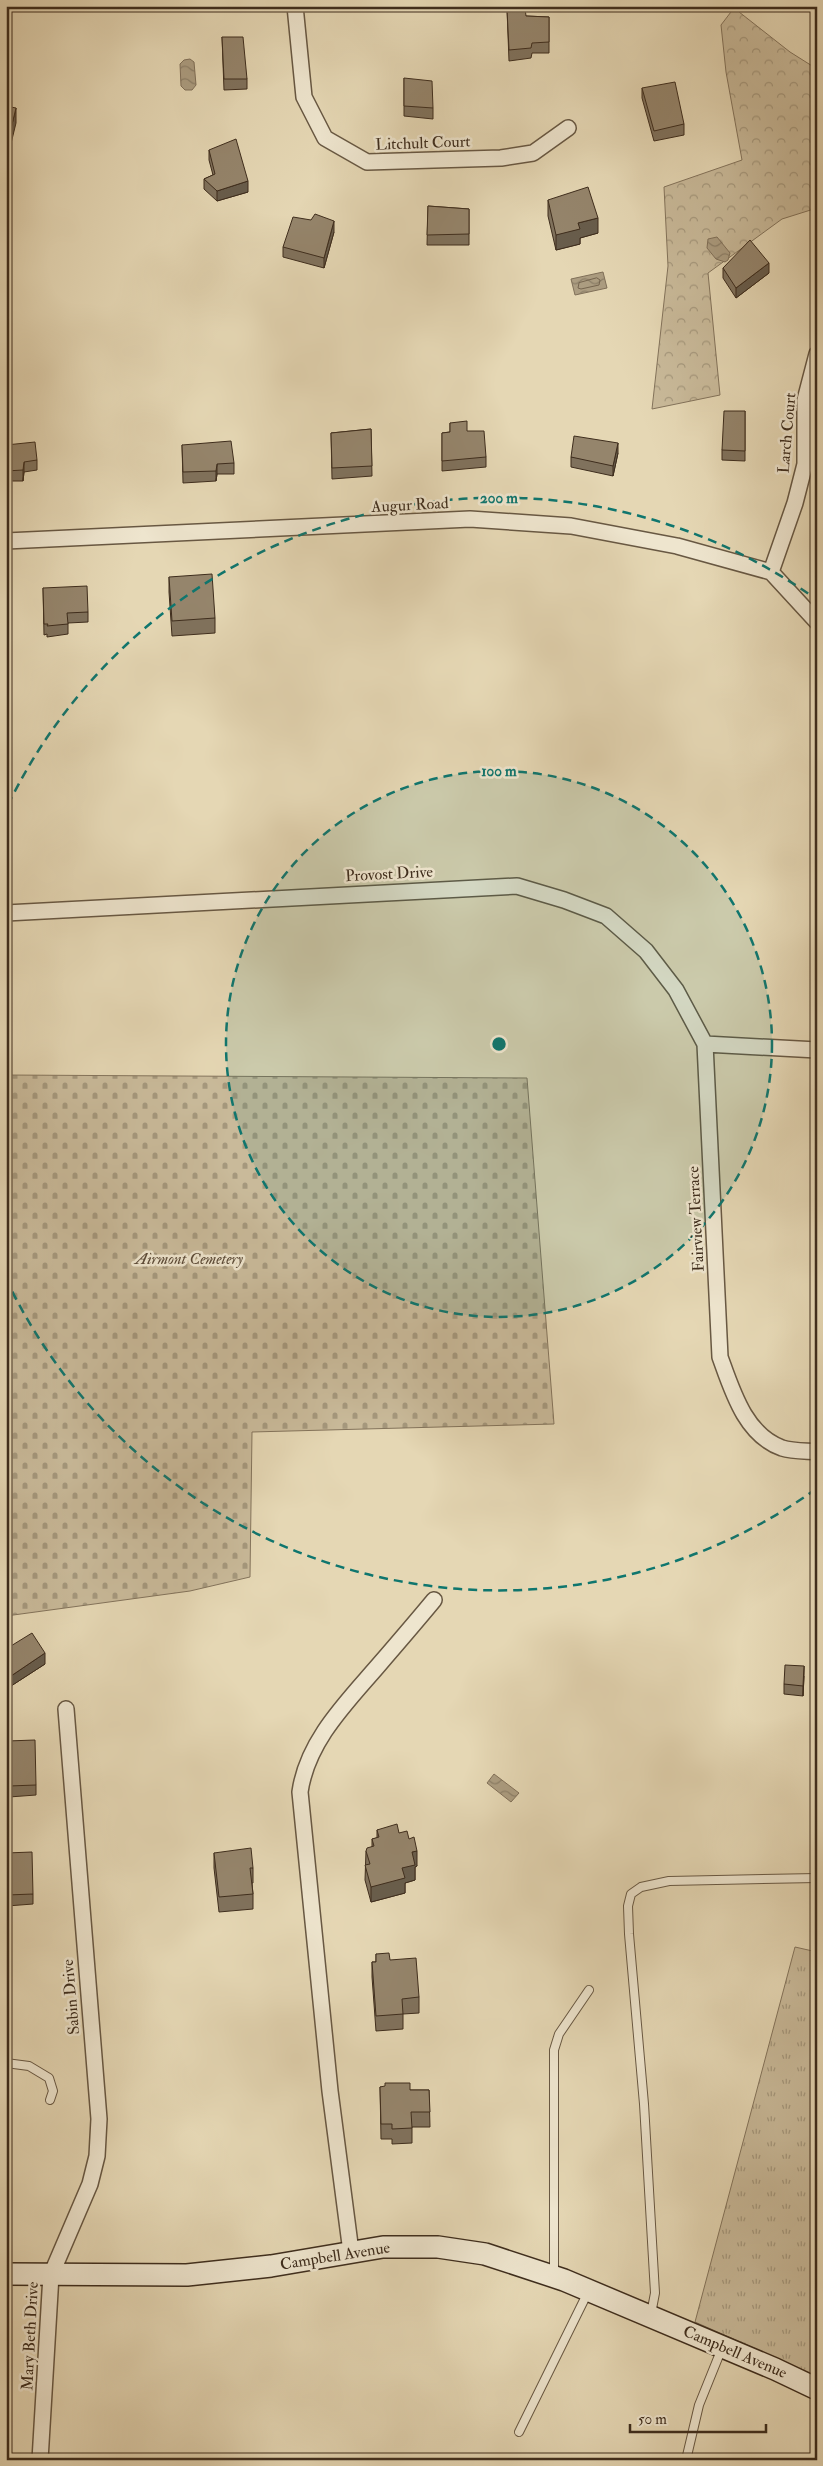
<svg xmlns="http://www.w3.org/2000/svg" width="823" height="2466" viewBox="0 0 823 2466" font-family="'IM FELL Double Pica',serif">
<defs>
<pattern id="forest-crowns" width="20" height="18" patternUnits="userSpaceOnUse" patternTransform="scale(1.25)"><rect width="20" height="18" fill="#c9ba9a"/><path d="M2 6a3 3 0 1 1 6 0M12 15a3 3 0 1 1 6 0" fill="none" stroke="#a5987d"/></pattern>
<pattern id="cemetery-stones" width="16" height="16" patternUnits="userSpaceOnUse" patternTransform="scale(1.25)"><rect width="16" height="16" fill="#c9ba9a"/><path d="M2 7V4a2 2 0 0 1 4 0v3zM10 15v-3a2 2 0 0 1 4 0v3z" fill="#a5987d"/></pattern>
<pattern id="park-tufts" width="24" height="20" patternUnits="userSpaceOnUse" patternTransform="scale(1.25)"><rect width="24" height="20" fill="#c9ba9a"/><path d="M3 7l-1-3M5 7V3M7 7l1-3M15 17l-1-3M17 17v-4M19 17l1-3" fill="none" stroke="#a5987d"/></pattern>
<pattern id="water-waves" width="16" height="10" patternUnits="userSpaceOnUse" patternTransform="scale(1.25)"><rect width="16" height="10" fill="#ac9d81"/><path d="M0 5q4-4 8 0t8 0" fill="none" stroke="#8d8069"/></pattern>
</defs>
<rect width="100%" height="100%" fill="#e5d7b4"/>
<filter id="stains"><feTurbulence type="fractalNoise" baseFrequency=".004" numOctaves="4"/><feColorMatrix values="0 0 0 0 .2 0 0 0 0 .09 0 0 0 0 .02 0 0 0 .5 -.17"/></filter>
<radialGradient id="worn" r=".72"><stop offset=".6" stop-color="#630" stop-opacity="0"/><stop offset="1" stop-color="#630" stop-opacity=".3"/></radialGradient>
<path fill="url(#forest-crowns)" stroke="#84745c" d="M 734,8 L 790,52 L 817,69 L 817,208 L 782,219 L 708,273 L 720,395 L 652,409 L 668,266 L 664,187 L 742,160 L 726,72 L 721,25 Z"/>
<path fill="url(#cemetery-stones)" stroke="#84745c" d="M 6,1075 L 527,1078 L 554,1424 L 252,1432 L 250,1577 L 190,1591 L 6,1616 Z"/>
<path fill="url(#park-tufts)" stroke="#84745c" d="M 795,1947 L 817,1952 L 817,2376 L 695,2322 Z"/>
<path fill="url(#water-waves)" stroke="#807059" d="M 190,59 L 194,62 L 196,85 L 192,90 L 185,90 L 181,86 L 180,64 L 184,60 Z
M 717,237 L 730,253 L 728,260 L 725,262 L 716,259 L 707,248 L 708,239 Z
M 603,272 L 607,288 L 575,295 L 571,279 Z
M 494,1774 L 519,1793 L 511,1802 L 487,1783 Z"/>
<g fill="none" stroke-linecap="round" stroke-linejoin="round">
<path stroke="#75654f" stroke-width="1" d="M 597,278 L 600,280 L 599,285 L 581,289 L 578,288 L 579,283 Z"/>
<g stroke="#685843" stroke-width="10">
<path id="lane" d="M 6,2063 L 29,2066 L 49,2078 L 53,2091 L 50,2100
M 554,2275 L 554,2050 L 559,2034 L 589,1990
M 651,2314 L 655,2293 L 644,2104 L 629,1934 L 628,1906 L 631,1894 L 641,1887 L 669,1881 L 817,1878
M 519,2432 L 588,2292
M 686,2460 L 699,2405 L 722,2348"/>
</g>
<g stroke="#685843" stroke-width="18">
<path id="street" d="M 295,6 L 304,97 L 325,138 L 367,162 L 501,158 L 533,153 L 568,128
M 6,541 L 470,519 L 571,526 L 677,546 L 771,572 L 817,622
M 771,572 L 795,503 L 805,464 L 805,400 L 817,354
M 6,913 L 517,886 L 564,900 L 606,916 L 646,951 L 676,990 L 705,1044 L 720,1357 C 732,1390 745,1435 782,1448 C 792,1451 806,1451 817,1452
M 705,1044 L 817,1050
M 351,2252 L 330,2091 L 300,1792 C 307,1742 345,1704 377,1667 C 396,1645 415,1623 434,1600
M 40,2460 L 51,2275 L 90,2184 L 97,2156 L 99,2119 L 66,1709"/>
</g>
<g stroke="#3e2d1d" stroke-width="24">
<path id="secondary" d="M 6,2274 L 187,2275 L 271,2266 L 383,2247 L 438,2247 L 485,2254 L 564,2280 L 775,2369 L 817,2389"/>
</g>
<use href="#lane" stroke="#eee5ce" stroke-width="8"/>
<use href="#street" stroke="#eee5ce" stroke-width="15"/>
<use href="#secondary" stroke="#eee5ce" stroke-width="21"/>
</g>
<path fill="#80725d" stroke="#3e2d1d" d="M 507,9 L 526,16 L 549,17 L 549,53 L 532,53 L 531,58 L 509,61 Z
M 6,23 L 8,48 L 8,59 L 6,59 Z
M 222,37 L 247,79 L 247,89 L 224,90 Z
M 404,78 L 433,108 L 433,119 L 404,116 Z
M 642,88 L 684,124 L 684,135 L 654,141 L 642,98 Z
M 209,150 L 248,192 L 217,201 L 204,189 L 204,179 L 213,175 L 209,160 Z
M 548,200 L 598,233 L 580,238 L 580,244 L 556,250 L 548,216 Z
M 428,206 L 469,209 L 469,245 L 427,245 Z
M 311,220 L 334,232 L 324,268 L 283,257 L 283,247 Z
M 723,268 L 769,273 L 736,298 L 723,278 Z
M 745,411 L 745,461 L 722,460 L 722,450 Z
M 450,423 L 467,431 L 486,457 L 486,467 L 442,471 L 442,433 L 450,432 Z
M 371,429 L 372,476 L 332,479 L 331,433 Z
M 6,445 L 37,460 L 37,470 L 24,472 L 23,481 L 6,481 Z
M 182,445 L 234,463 L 234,474 L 217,474 L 216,481 L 183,483 Z
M 618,453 L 613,476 L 571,467 L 571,457 Z
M 169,577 L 215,618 L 215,633 L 172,636 L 169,592 Z
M 43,588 L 88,612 L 88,622 L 68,623 L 68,634 L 47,637 L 47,634 L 44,635 Z
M 6,1649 L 45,1664 L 11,1686 L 6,1679 Z
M 804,1676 L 803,1696 L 784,1694 L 784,1684 Z
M 7,1752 L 36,1785 L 36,1795 L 9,1797 Z
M 377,1830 L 399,1833 L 417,1866 L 415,1867 L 415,1880 L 405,1883 L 405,1893 L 371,1902 L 365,1880 L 366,1851 L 372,1847 L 372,1839 L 377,1838 Z
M 214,1853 L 253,1868 L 253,1883 L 252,1883 L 253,1894 L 253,1909 L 219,1912 L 214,1868 Z
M 6,1889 L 33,1894 L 33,1904 L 7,1906 Z
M 376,1954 L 390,1960 L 419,1997 L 419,2013 L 403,2014 L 403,2029 L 376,2031 L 372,1977 L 372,1962 L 376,1962 Z
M 380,2087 L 410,2090 L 429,2090 L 430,2127 L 412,2127 L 412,2143 L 392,2144 L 392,2139 L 381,2139 Z"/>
<path fill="#685d4c" stroke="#3e2d1d" d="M 16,108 L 16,123 L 6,164 L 6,149 Z
M 248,181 L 248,192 L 217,201 L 217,191 Z
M 598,218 L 598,233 L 580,238 L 580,244 L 556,250 L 556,235 L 578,223 Z
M 334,221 L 334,232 L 324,268 L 324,258 Z
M 769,263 L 769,273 L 736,298 L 736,288 Z
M 618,443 L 618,453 L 613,476 L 613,466 Z
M 24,462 L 24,472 L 23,481 L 23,470 Z
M 217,464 L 217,474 L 216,481 L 216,471 Z
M 45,1653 L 45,1664 L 11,1686 L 11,1676 Z
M 804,1666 L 804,1676 L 803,1696 L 803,1686 Z
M 417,1851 L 417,1866 L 415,1867 L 415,1880 L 405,1883 L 405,1893 L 371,1902 L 371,1887 L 402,1868 L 412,1852 Z"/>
<path fill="#95856c" stroke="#3e2d1d" d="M 525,8 L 526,16 L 549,17 L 549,42 L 532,43 L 531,48 L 509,50 L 507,9 Z
M 6,23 L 8,48 L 6,48 Z
M 222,37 L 243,37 L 247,79 L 224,79 Z
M 404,78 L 432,81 L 433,108 L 404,106 Z
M 675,82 L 684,124 L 654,131 L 642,88 Z
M 6,106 L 16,108 L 6,149 Z
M 236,139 L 248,181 L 217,191 L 204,179 L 215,174 L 209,150 Z
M 588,187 L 598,218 L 578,223 L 580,229 L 556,235 L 548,200 Z
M 428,206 L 469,209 L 469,234 L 427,235 Z
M 315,214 L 334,221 L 324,258 L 283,247 L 293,217 L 311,220 Z
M 750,240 L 769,263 L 736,288 L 723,268 Z
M 724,411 L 745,411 L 745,451 L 722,450 Z
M 467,421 L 467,431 L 484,431 L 486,457 L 442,461 L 442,433 L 450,432 L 450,423 Z
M 371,429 L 372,466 L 332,468 L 331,433 Z
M 574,436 L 618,443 L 613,466 L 571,457 Z
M 231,441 L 234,463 L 217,464 L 216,471 L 183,472 L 182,445 Z
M 35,442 L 37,460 L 24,462 L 23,470 L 6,471 L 6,445 Z
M 212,574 L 215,618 L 172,621 L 169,577 Z
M 87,586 L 88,612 L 67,613 L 68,624 L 47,626 L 48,624 L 44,624 L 43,588 Z
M 32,1633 L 45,1653 L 11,1676 L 6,1669 L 6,1649 Z
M 785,1665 L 804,1666 L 803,1686 L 784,1684 Z
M 35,1740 L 36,1785 L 9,1786 L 7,1741 Z
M 397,1824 L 399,1833 L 407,1831 L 409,1839 L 414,1837 L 417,1851 L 412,1852 L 415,1865 L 402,1868 L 405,1878 L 371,1887 L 365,1865 L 370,1864 L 366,1851 L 367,1848 L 374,1846 L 372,1839 L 379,1837 L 377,1830 Z
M 251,1848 L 253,1868 L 250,1868 L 253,1894 L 219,1897 L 214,1853 Z
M 32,1852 L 33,1894 L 7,1895 L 6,1853 Z
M 389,1953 L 390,1960 L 416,1958 L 419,1997 L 402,1999 L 403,2014 L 376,2016 L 372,1962 L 376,1962 L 376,1954 Z
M 385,2083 L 410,2083 L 410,2090 L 429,2090 L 430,2112 L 411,2112 L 412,2128 L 392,2129 L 392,2124 L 381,2124 L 380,2087 L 385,2086 Z"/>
<circle cx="499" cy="1044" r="273" fill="#0f766e" fill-opacity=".12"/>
<g fill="none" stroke="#0f766e" stroke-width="2.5" stroke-dasharray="9 6">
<circle cx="499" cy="1044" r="273"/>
<path d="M816 1489A546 546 0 0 1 8 1283M8 805A546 546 0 0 1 816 599"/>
</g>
<g text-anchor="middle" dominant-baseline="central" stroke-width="5" stroke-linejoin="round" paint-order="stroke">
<g font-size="16" fill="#3e2d1d" stroke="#eee5ce">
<text transform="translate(423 143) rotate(-2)">Litchult Court</text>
<text transform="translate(787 433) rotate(-85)">Larch Court</text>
<text transform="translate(410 505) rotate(-3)">Augur Road</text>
<text transform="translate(389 874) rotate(-3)">Provost Drive</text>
<text transform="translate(696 1219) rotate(-93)">Fairview Terrace</text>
<text transform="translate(71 1997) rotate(-95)">Sabin Drive</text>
<text transform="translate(335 2256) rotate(-9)">Campbell Avenue</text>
<text transform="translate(30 2336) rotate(-87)">Mary Beth Drive</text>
<text transform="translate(735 2352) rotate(23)">Campbell Avenue</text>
</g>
<g font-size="16" font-style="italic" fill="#5a4936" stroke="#eee5ce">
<text x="189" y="1259">Airmont Cemetery</text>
</g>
</g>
<circle cx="499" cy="1044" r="8" fill="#0f766e" stroke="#eee5ce" stroke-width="2.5"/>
<g font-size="15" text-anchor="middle" font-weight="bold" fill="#0f766e" stroke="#eee5ce" stroke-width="5" stroke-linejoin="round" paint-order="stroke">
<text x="499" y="503">200 m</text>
<text x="499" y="776">100 m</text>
</g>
<rect width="823" height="2466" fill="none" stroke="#e5d7b4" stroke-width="25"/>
<rect x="8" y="8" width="808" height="2451" fill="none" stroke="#3e2d1d" stroke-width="2.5"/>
<rect x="12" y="12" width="798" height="2441" fill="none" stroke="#3e2d1d"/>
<path d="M630 2424v8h136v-8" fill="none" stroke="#3e2d1d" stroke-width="2.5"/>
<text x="638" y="2424" font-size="15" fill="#3e2d1d" stroke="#eee5ce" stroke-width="4" paint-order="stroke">50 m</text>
<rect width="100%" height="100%" filter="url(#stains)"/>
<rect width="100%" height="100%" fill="url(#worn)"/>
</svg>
